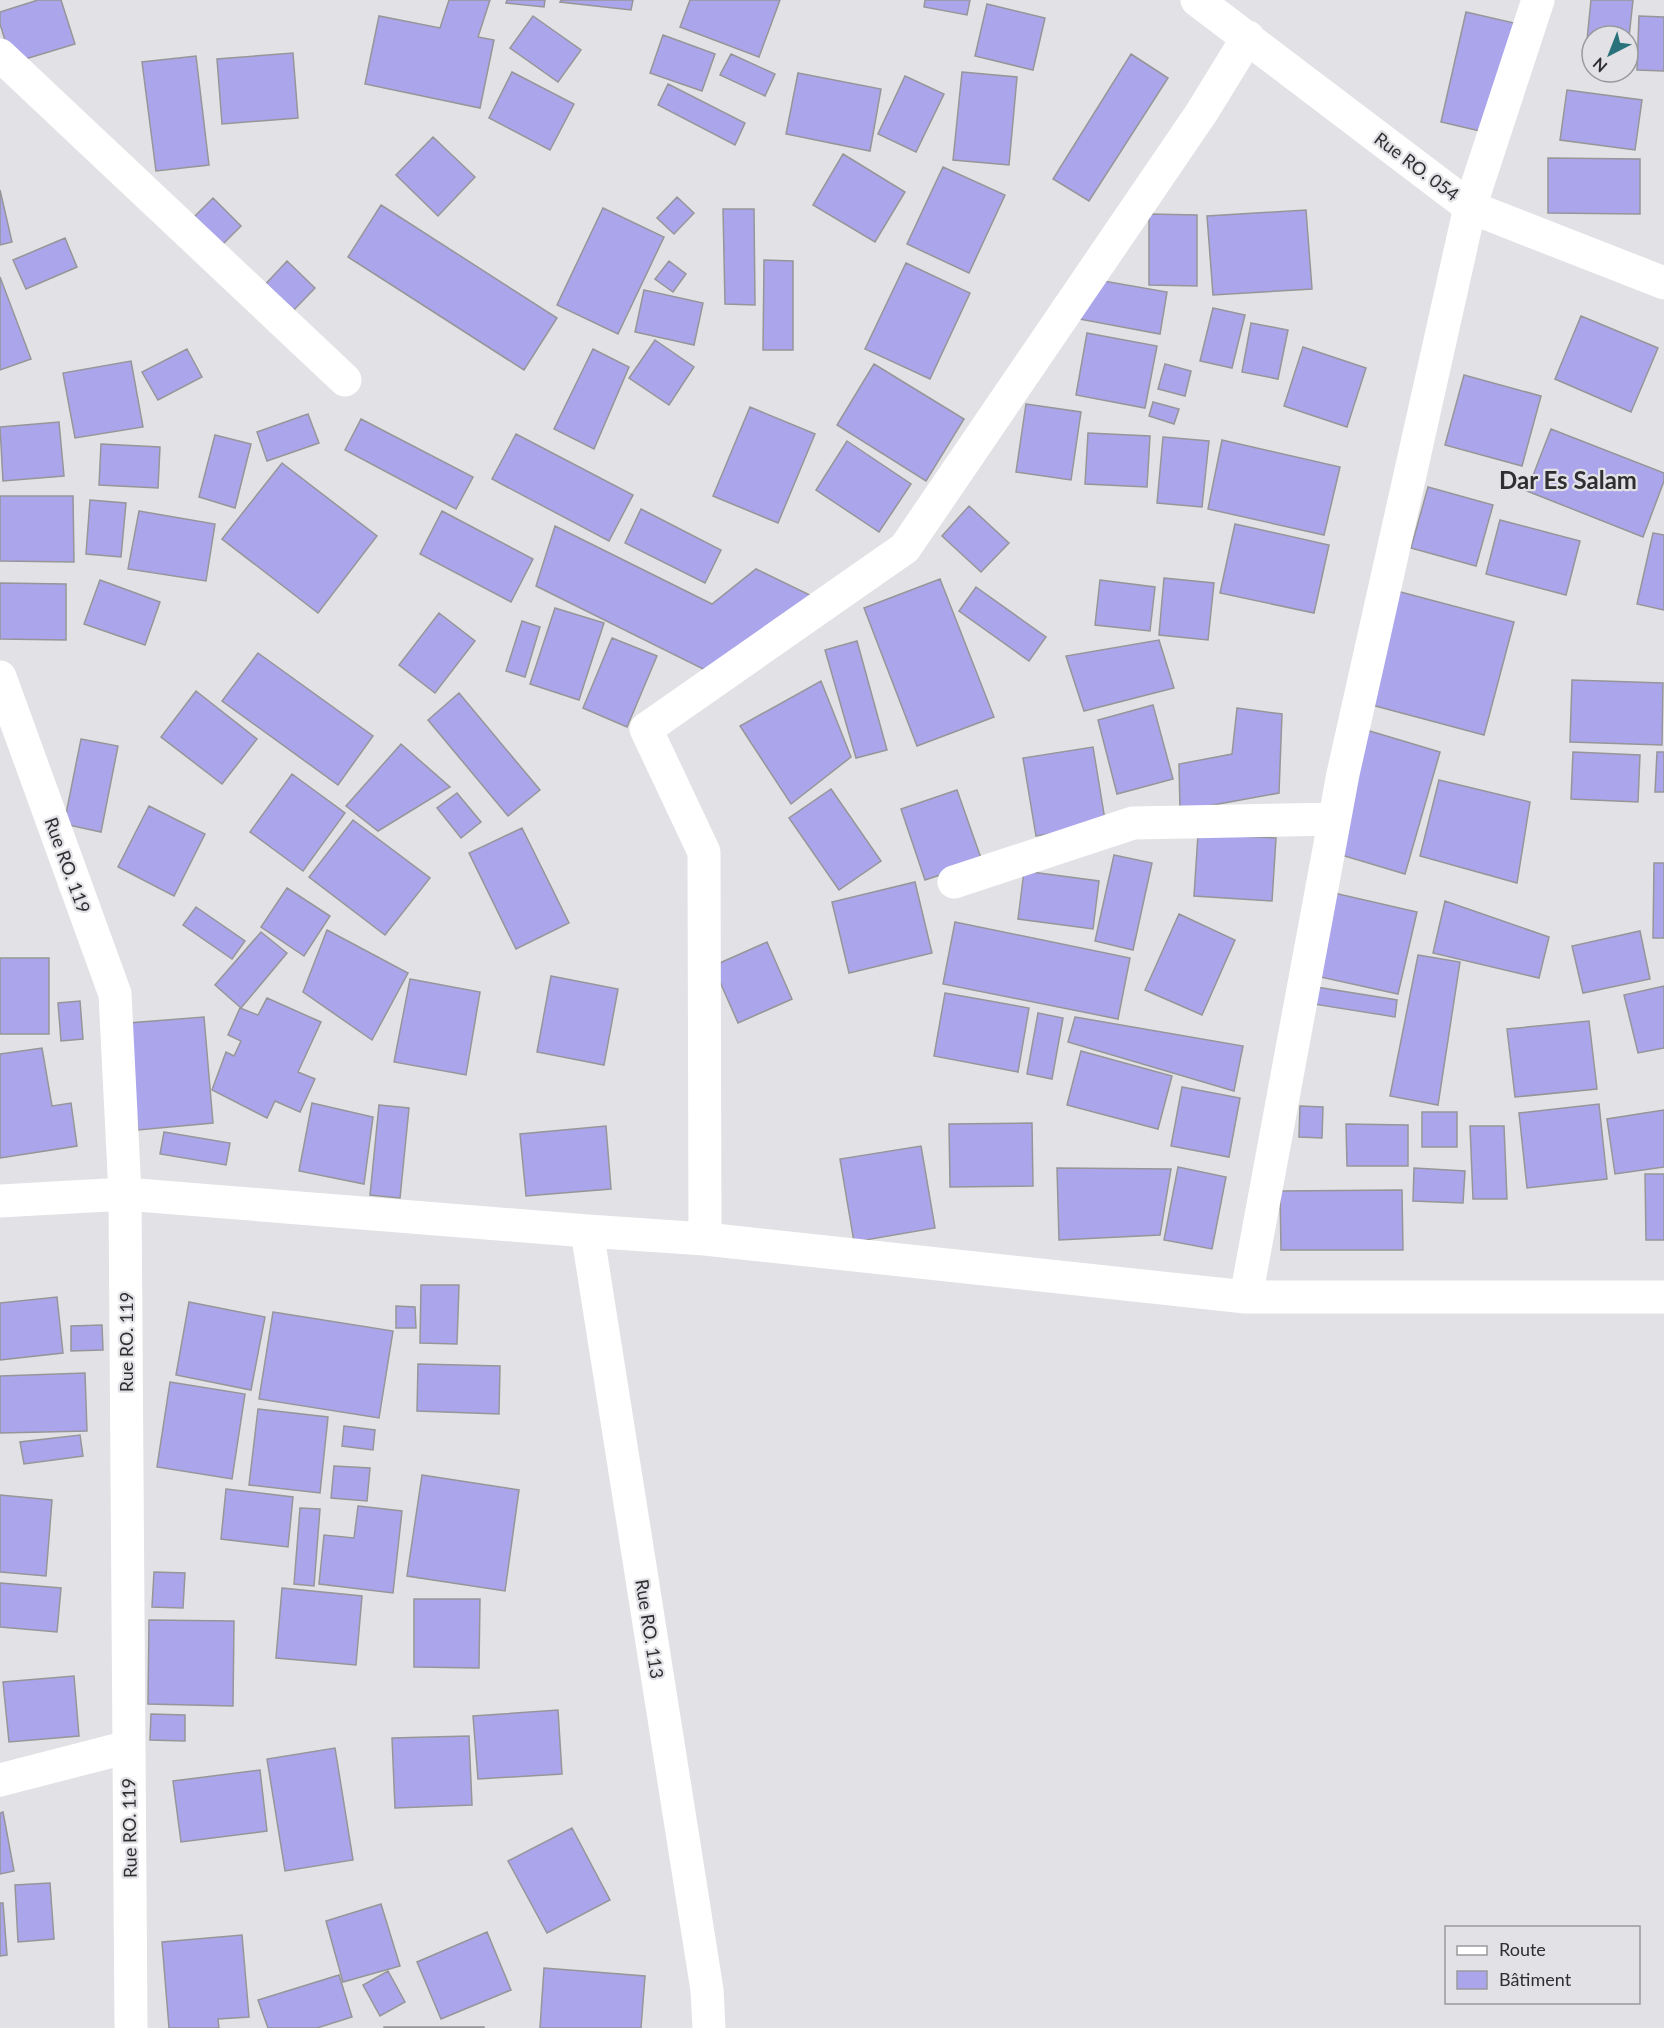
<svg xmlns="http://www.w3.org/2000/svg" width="1664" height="2028" viewBox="0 0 1664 2028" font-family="Lato,sans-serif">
<rect width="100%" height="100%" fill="#e2e2e6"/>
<path fill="#aba5eb" stroke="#969699" stroke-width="1.5" d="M 38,0 L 61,0 L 75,44 L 12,63 L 0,24 L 0,12 Z
M 449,0 L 490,0 L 478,37 L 494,40 L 480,108 L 365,84 L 379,16 L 440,28 Z
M 507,0 L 545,0 L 544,7 L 506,3 Z
M 561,0 L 633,0 L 631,10 L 560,2 Z
M 690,0 L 780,0 L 759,57 L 680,27 Z
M 925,0 L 970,0 L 967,15 L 924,7 Z
M 1591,0 L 1633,0 L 1628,46 L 1628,36 L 1592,36 L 1592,61 L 1585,60 Z
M 987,4 L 1045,18 L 1033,70 L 975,56 Z
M 1466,12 L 1514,23 L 1489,133 L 1441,122 Z
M 533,16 L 581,50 L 558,82 L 510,48 Z
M 1639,16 L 1664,17 L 1664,71 L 1637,70 Z
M 663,35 L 715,54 L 702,91 L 650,73 Z
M 293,53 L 298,118 L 222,124 L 217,59 Z
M 731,54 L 775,74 L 765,96 L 720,75 Z
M 1131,54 L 1168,78 L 1089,201 L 1053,179 Z
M 196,56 L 209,165 L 156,171 L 142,62 Z
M 512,72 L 574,104 L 550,150 L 489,118 Z
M 962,72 L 1017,77 L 1009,165 L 953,160 Z
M 798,73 L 881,89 L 870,151 L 786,134 Z
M 905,76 L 944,94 L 916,152 L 878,134 Z
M 668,84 L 745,123 L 735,145 L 658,105 Z
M 1567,90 L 1642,100 L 1635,150 L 1560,140 Z
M 433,137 L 475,177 L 438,216 L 396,175 Z
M 843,154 L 905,192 L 875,242 L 813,205 Z
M 1548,158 L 1640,159 L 1640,214 L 1548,213 Z
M 943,167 L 1005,195 L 969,273 L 907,244 Z
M 0,190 L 12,242 L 0,245 Z
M 677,197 L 694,213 L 674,234 L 657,218 Z
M 213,198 L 241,226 L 217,250 L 189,222 Z
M 381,205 L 557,318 L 524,370 L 348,257 Z
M 603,208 L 664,237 L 618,334 L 557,305 Z
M 723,209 L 754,209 L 755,305 L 725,304 Z
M 1306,210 L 1312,289 L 1213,295 L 1207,216 Z
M 1149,214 L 1197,215 L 1197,286 L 1149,285 Z
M 65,238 L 77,267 L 26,289 L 13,260 Z
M 764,260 L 793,261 L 793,350 L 763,350 Z
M 287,261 L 315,288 L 290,314 L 261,289 Z
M 669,261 L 686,274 L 673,292 L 655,279 Z
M 906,263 L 970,293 L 930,379 L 865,349 Z
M 0,277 L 31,359 L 0,370 Z
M 1092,279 L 1167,292 L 1160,334 L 1079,319 Z
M 644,290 L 703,303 L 694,345 L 635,332 Z
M 1213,308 L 1245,315 L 1232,368 L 1200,361 Z
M 1581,316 L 1658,348 L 1631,412 L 1555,379 Z
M 1251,323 L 1288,330 L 1278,379 L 1242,372 Z
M 1087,333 L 1157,346 L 1145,408 L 1076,395 Z
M 655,340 L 694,367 L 669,405 L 629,378 Z
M 1303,347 L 1366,368 L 1347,427 L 1284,406 Z
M 187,349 L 202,377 L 158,400 L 142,372 Z
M 593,349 L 629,367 L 594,449 L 554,429 Z
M 131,361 L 143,427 L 75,438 L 63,373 Z
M 874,364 L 964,419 L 926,481 L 837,425 Z
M 1165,364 L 1191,371 L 1185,396 L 1158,389 Z
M 1464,375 L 1541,396 L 1522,466 L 1445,445 Z
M 1153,402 L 1179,409 L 1174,424 L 1149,416 Z
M 1026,404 L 1081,412 L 1071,480 L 1016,472 Z
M 750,407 L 815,434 L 778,523 L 713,496 Z
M 308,414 L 319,443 L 267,461 L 257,432 Z
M 361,419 L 473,477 L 456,509 L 345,450 Z
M 59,422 L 64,476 L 3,481 L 0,427 Z
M 1551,429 L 1664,473 L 1664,481 L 1643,537 L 1527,491 Z
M 1088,433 L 1150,436 L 1147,487 L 1085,484 Z
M 516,434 L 633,495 L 609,541 L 492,479 Z
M 215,435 L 251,444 L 235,508 L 199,497 Z
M 1163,437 L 1209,441 L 1202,507 L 1157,503 Z
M 1222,440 L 1340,467 L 1324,535 L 1208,509 Z
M 847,441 L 911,484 L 879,532 L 816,490 Z
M 101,444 L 160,447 L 158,488 L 99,485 Z
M 282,463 L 377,536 L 318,613 L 222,539 Z
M 1428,487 L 1493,505 L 1476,566 L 1411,548 Z
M 0,496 L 73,496 L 74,562 L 0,561 Z
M 90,500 L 126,503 L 121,557 L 86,554 Z
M 969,506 L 1009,543 L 981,572 L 942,536 Z
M 641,509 L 721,550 L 705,583 L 625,543 Z
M 139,511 L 215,524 L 206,581 L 128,569 Z
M 442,511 L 533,559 L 511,602 L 420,554 Z
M 1500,520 L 1580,541 L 1566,595 L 1486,574 Z
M 1235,524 L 1329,545 L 1314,613 L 1220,593 Z
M 555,526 L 712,604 L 756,569 L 814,597 L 707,671 L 536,586 Z
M 1653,533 L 1664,535 L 1664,610 L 1637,604 Z
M 1164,578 L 1214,583 L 1208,640 L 1159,635 Z
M 940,579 L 994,717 L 917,746 L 864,608 Z
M 100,580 L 160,602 L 145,645 L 84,624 Z
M 1100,580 L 1155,587 L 1150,631 L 1095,625 Z
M 0,583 L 66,584 L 66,640 L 0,639 Z
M 976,587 L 1046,637 L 1029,661 L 959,611 Z
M 1393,590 L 1514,622 L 1484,735 L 1364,703 Z
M 555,608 L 604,623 L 579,700 L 530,684 Z
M 439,613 L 475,641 L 435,693 L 399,665 Z
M 522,621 L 540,627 L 525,677 L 506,671 Z
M 612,638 L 657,656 L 627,727 L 583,708 Z
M 1159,640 L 1174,688 L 1084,711 L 1066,656 Z
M 857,641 L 887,750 L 856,758 L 825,650 Z
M 258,653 L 373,736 L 338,785 L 222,701 Z
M 1572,680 L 1663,683 L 1662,745 L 1570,742 Z
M 821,681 L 851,757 L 791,804 L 740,726 Z
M 196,691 L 257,739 L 222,784 L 161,737 Z
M 459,693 L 540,790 L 508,816 L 428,720 Z
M 1153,705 L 1173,779 L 1117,794 L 1098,720 Z
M 1237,708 L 1282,714 L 1279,793 L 1180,811 L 1179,764 L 1232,754 Z
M 1363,729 L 1440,752 L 1405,874 L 1328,851 Z
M 81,739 L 118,746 L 101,832 L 64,824 Z
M 401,744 L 450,787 L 378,831 L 346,806 Z
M 1093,747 L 1106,826 L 1036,836 L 1023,758 Z
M 1573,752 L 1640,755 L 1638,802 L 1571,799 Z
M 1657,752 L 1664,752 L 1664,792 L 1655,792 Z
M 292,774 L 345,813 L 303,871 L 250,832 Z
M 1439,780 L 1530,802 L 1517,883 L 1420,856 Z
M 831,789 L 881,861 L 839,890 L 789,818 Z
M 957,790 L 982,861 L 925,880 L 901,809 Z
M 457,793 L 481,822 L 461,838 L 437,808 Z
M 149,806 L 205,834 L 174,896 L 118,867 Z
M 353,820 L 430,878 L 385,935 L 309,877 Z
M 522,828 L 569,923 L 516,949 L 469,853 Z
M 1198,834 L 1276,838 L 1272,901 L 1194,896 Z
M 1114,855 L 1152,863 L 1133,950 L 1095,941 Z
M 1654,863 L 1664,863 L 1664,938 L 1653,938 Z
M 1024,871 L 1099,881 L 1093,929 L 1018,919 Z
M 915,882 L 932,953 L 849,973 L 832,902 Z
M 287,888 L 330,916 L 304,956 L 261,927 Z
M 1334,893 L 1417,912 L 1398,994 L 1316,976 Z
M 1445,901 L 1549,937 L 1539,978 L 1433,953 Z
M 196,907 L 245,941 L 232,959 L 183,925 Z
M 1179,914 L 1235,940 L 1202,1015 L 1145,990 Z
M 955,922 L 1130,958 L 1118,1019 L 943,984 Z
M 327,930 L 408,973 L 372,1040 L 303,992 Z
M 1640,931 L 1650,979 L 1583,993 L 1572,946 Z
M 261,932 L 287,953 L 241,1008 L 215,985 Z
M 767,942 L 792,999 L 738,1023 L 713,966 Z
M 1418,955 L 1460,962 L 1438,1105 L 1390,1096 Z
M 0,958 L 49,958 L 49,1034 L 0,1034 Z
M 551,976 L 618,989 L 604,1065 L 537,1052 Z
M 410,979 L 480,992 L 466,1075 L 394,1062 Z
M 1310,986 L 1397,1000 L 1395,1017 L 1307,1003 Z
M 1664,986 L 1664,1048 L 1638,1053 L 1624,995 Z
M 945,993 L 1029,1008 L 1018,1072 L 934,1056 Z
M 267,998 L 321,1022 L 298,1072 L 315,1079 L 300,1112 L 275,1101 L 267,1118 L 212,1090 L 226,1052 L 234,1056 L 241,1041 L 228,1035 L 240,1008 L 258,1015 Z
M 80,1001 L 83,1039 L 61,1041 L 58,1003 Z
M 1038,1013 L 1063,1018 L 1052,1079 L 1027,1074 Z
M 204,1017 L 213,1123 L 138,1130 L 128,1023 Z
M 1075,1017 L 1243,1046 L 1234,1091 L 1068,1042 Z
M 1589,1021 L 1597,1089 L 1515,1097 L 1507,1029 Z
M 42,1048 L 52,1106 L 71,1103 L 77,1146 L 0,1158 L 0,1054 Z
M 1081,1051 L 1172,1076 L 1158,1129 L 1067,1105 Z
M 1182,1087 L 1240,1098 L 1229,1157 L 1171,1146 Z
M 312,1103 L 373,1117 L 364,1184 L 299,1171 Z
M 1599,1104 L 1607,1179 L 1527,1188 L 1519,1113 Z
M 379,1105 L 409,1108 L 400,1198 L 370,1195 Z
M 1300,1106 L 1323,1107 L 1322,1138 L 1299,1137 Z
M 1664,1110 L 1664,1167 L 1615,1174 L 1607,1119 Z
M 1422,1112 L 1457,1112 L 1457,1147 L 1422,1147 Z
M 1032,1123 L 1033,1186 L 950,1187 L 949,1124 Z
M 1346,1124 L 1408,1125 L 1408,1166 L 1347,1166 Z
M 606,1126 L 611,1189 L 526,1196 L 520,1134 Z
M 1470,1126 L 1504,1126 L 1507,1199 L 1473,1199 Z
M 164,1132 L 230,1143 L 226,1165 L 160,1154 Z
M 921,1146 L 935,1228 L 854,1242 L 840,1159 Z
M 1178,1167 L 1226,1177 L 1212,1249 L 1164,1240 Z
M 1057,1168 L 1171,1169 L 1160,1235 L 1059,1240 Z
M 1414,1168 L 1465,1171 L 1463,1203 L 1413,1201 Z
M 1645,1174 L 1664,1174 L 1664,1240 L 1646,1240 Z
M 1402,1190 L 1403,1250 L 1281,1250 L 1280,1191 Z
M 421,1285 L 459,1285 L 457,1344 L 420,1343 Z
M 57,1297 L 63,1353 L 0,1360 L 0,1303 Z
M 189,1302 L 265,1317 L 251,1390 L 176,1375 Z
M 396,1306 L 415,1307 L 416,1328 L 396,1328 Z
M 273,1312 L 393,1331 L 379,1418 L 259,1399 Z
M 102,1325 L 103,1350 L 71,1351 L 71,1326 Z
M 418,1364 L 500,1366 L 499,1414 L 417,1411 Z
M 85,1373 L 87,1431 L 0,1433 L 0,1376 Z
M 170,1382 L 245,1394 L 232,1479 L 157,1467 Z
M 258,1409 L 328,1417 L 320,1493 L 249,1485 Z
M 344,1426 L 375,1430 L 373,1450 L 342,1446 Z
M 80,1435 L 83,1456 L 24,1464 L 20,1442 Z
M 334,1466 L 370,1468 L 367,1501 L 331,1498 Z
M 422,1475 L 519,1490 L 505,1591 L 407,1576 Z
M 226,1489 L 293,1497 L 288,1547 L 221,1539 Z
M 0,1495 L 52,1500 L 46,1576 L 0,1572 Z
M 358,1506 L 402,1511 L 393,1593 L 319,1584 L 324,1535 L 354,1538 Z
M 300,1508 L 320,1509 L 314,1586 L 294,1584 Z
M 154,1572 L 185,1573 L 183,1608 L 152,1607 Z
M 0,1583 L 61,1588 L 57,1632 L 0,1627 Z
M 282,1588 L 362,1596 L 356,1665 L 276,1658 Z
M 414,1599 L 480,1599 L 479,1668 L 414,1667 Z
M 149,1620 L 234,1621 L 233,1706 L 148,1704 Z
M 74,1676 L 79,1736 L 9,1742 L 3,1682 Z
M 558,1710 L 562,1774 L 478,1779 L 473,1716 Z
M 151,1714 L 185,1715 L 185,1741 L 150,1740 Z
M 469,1736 L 472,1805 L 395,1808 L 392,1738 Z
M 335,1748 L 353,1860 L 285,1871 L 267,1759 Z
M 260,1770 L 267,1831 L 181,1842 L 173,1781 Z
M 3,1812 L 14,1871 L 0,1874 L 0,1813 Z
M 572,1828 L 610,1900 L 547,1933 L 508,1861 Z
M 50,1883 L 54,1939 L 18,1942 L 15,1885 Z
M 0,1903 L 3,1903 L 7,1955 L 0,1956 Z
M 381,1904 L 400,1966 L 343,1982 L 326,1921 Z
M 487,1932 L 511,1990 L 441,2019 L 417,1962 Z
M 242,1935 L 249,2017 L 218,2019 L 219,2028 L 169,2028 L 162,1942 Z
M 544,1968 L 645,1976 L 641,2028 L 540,2028 Z
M 388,1971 L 405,2002 L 380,2016 L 363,1985 Z
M 339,1975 L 352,2017 L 317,2028 L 268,2028 L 258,2000 Z
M 384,2027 L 484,2027 L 484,2028 L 384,2028 Z"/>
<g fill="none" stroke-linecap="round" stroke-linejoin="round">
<path stroke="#fff" stroke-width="33" d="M 1197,0 L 1470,207 L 1664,283
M 0,55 L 345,380
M 0,677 L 115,994 L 125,1194 L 131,2028
M 954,882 L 1133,823 L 1334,819
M 0,1201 L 125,1194 L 587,1231 L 705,1239 L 1246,1297 L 1664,1297
M 587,1231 L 707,1990 L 709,2028
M 705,1239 L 704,852 L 646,729 L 905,548 L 1202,112 L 1248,37
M 1246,1297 L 1343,774 L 1470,207 L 1538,0
M 0,1780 L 128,1747"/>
</g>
<g text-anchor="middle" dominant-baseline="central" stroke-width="4.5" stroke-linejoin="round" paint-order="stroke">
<g font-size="18" fill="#2f2f31" stroke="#e2e2e6">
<text transform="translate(1417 166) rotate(37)">Rue RO. 054</text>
<text transform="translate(68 865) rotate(70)">Rue RO. 119</text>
<text transform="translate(126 1342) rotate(-90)">Rue RO. 119</text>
<text transform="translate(650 1629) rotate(81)">Rue RO. 113</text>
<text transform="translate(129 1828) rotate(-91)">Rue RO. 119</text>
</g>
<g font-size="24" font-weight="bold" fill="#2f2f31" stroke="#e2e2e6">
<text x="1568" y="479">Dar Es Salam</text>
</g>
</g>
<rect x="1445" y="1926" width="195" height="78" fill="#e2e2e6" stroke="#9a9a9e" stroke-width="1.5"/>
<rect x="1457" y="1946" width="30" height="9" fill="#ffffff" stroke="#9a9a9e" stroke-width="1.5"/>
<text x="1499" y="1956" font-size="18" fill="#2f2f31">Route</text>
<rect x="1457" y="1971" width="30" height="18" fill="#aba5eb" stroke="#9a9a9e" stroke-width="1.5"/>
<text x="1499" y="1986" font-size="18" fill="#2f2f31">Bâtiment</text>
<g transform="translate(1610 54) rotate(222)"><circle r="28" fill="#e2e2e6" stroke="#9a9a9e" stroke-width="1.5"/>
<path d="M0-4.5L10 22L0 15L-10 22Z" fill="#29727b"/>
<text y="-9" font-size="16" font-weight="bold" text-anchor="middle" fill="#2f2f31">N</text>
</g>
</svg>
